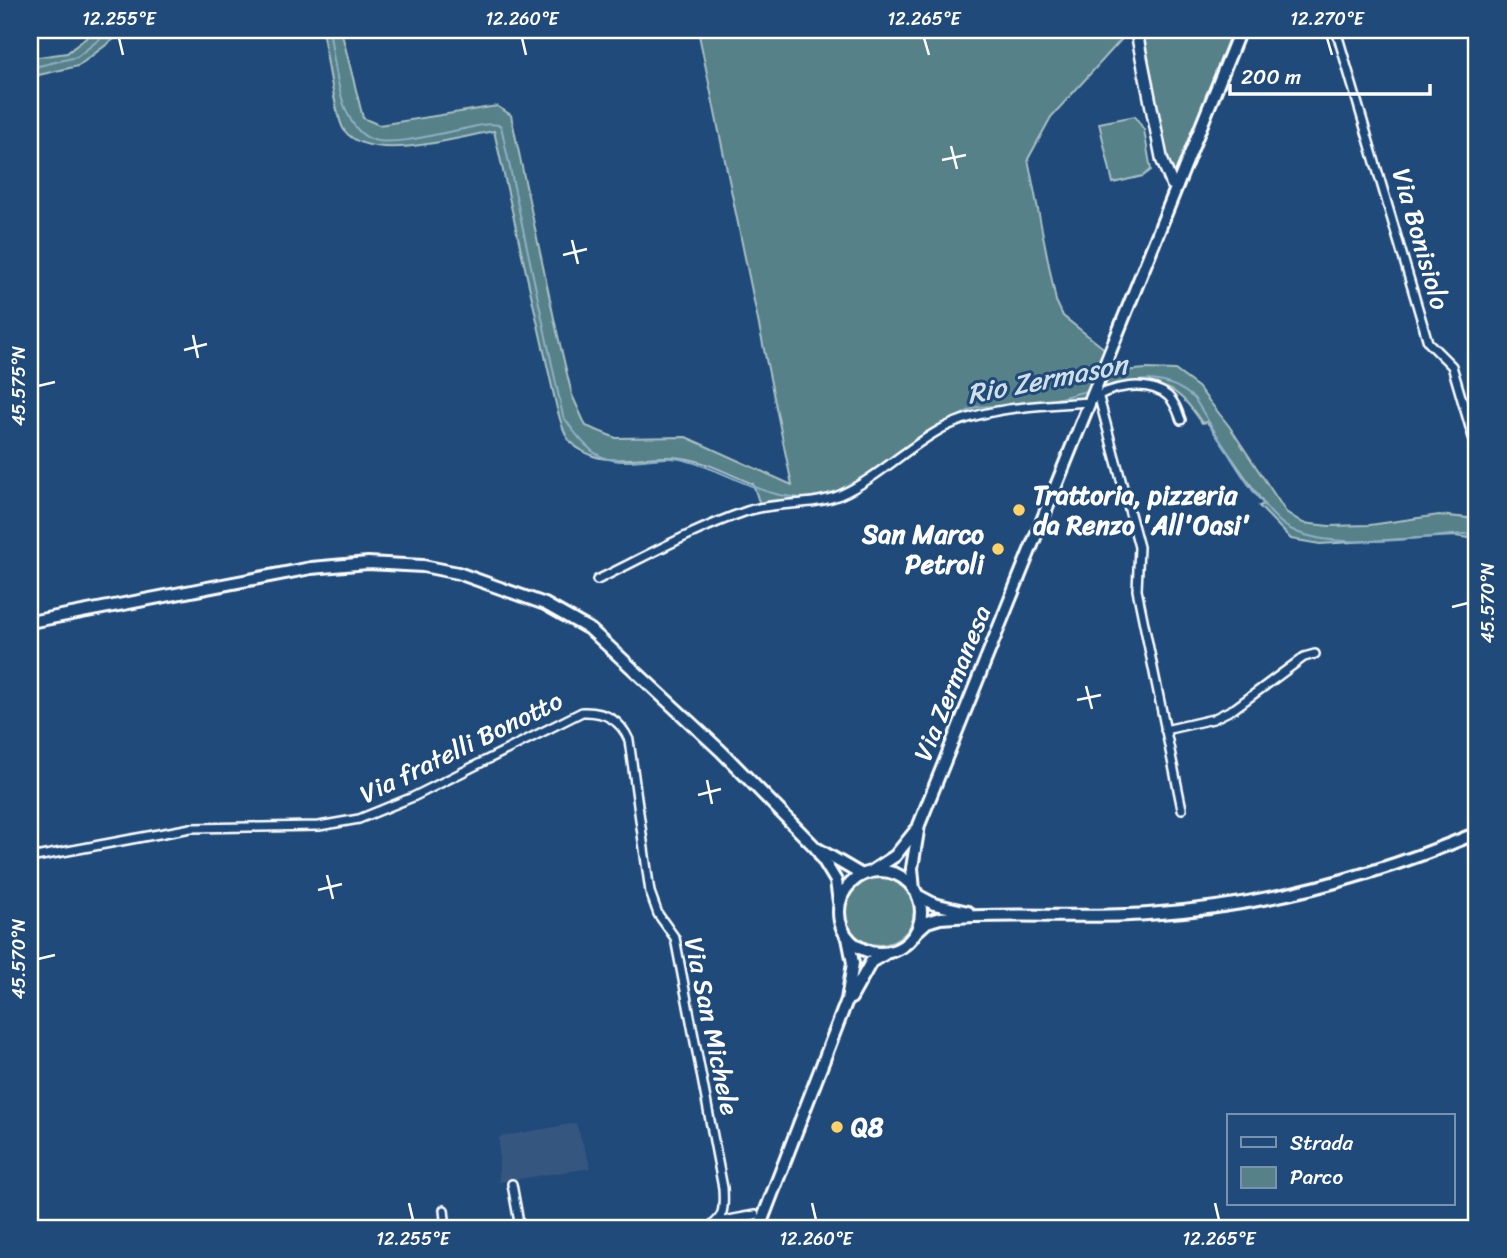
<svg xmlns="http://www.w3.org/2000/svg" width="1507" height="1258" viewBox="0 0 1507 1258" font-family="Sriracha,sans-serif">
<rect width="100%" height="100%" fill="#1f4a7a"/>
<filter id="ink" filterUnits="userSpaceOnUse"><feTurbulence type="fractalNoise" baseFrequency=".0143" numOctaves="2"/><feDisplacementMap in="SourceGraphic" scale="14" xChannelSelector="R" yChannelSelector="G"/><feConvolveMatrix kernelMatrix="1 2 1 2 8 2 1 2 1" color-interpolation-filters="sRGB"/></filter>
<g filter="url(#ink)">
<path fill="#35567e" d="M 576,1123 L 591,1168 L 499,1182 L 499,1137 Z"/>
<path fill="#568188" stroke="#aac0c4" stroke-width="2" d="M 96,30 L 126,30 L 78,66 L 30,77 L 30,58 L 67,53 Z
M 322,30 L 341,30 L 363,118 L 379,125 L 497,106 L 511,115 L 555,323 L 572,395 L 586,426 L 616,438 L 686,437 L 792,485 L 698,30 L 1130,30 L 1051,117 L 1028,159 L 1056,301 L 1063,316 L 1106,350 L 1088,397 L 964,417 L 860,483 L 838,493 L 760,505 L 753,484 C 731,475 706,461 682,458 C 644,452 599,474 569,440 C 563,433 560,418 557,409 L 494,131 C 458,137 369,165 344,130 C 335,117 326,49 322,30 Z
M 1142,30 L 1232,30 L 1174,177 L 1169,167 Z
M 1135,116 L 1144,130 L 1151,170 L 1143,176 L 1113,183 L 1099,123 Z
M 1146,369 L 1175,370 L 1198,387 L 1229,426 L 1286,512 L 1303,523 L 1329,526 L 1370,525 L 1439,515 L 1477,519 L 1477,539 L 1455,536 L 1320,544 L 1291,539 L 1259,506 L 1264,504 L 1207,422 L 1202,423 C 1171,376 1156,383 1104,388 L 1111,372 Z
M844 910a35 35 0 1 1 70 0a35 35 0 1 1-70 0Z"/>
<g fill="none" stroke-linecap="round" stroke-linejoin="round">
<path stroke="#8eafc5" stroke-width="2" d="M 329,30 C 336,63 338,135 378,141 C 404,144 434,134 459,130 C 471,128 490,121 501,126 L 563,416 C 572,429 582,444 595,453 C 622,471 656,452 685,460 C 734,473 759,499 813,498
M 30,68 L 77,57 L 111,30
M 1099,388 C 1138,381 1161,371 1194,398 C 1218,435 1248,492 1279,521 C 1317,557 1428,535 1477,533
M 1045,402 L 1090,390
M 941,425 L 976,407 L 1012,405
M 727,1228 L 754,1221
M 766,1228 L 767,1224"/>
<g stroke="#fff" stroke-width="12">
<path id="minor" d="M 1336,30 L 1428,342 L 1452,366 L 1477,451
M 1098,394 L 1139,547 L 1137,590 L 1182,809
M 597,580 C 644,557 697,528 747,511 C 777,501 811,507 840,495 C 878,478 907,447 943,428 C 985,407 1042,405 1089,402 C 1108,386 1147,379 1168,396 C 1175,402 1178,412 1181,420
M 1165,730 L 1213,719 L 1235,708 L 1304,657 L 1315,654
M 30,858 L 191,828 L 319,826 L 359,819 L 413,797 L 582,712 C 604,711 620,719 629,740 L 650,892 L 658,914 L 675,938 L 723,1188 C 724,1207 725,1218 708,1228
M 512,1184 L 520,1228
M 444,1210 L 446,1228
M 718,1222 L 755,1215"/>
</g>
<g stroke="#fff" stroke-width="15">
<path id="tertiary" d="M 1136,30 L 1162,160 L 1172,184 L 1177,186"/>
</g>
<g stroke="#fff" stroke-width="16">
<path id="secondary" d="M 30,622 L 311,568 L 368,563 L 423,566 L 458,573 L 545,604 L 591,630 L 721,751 L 816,848 L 862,875
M 816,848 L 836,881 L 839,902
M 872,871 L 895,856 L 916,830
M839 912a41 41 0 1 1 82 0a41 41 0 1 1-82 0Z
M 914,890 L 912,868 L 919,825 L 1240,30
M 917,895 L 934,904 L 968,912
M 917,931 L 927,922 L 940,918 C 1009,912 1079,919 1148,914 C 1262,907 1372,877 1477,833
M 851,998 L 871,962 L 885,954
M 759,1228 L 847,1000 L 853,963 L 848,938"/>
</g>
<use href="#minor" stroke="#1f4a7a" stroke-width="7"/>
<use href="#tertiary" stroke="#1f4a7a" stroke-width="10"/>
<use href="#secondary" stroke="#1f4a7a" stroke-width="10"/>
</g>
</g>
<path fill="none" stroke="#fff" stroke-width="2.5" d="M 119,38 L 123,55M 522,38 L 526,55M 924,38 L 929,55M 1327,38 L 1332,55M 951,146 L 957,169M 942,160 L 966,155M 572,240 L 578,264M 563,255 L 587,249M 193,335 L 198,358M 184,350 L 207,344M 38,386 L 55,382M 1452,607 L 1468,603M 1086,686 L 1092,709M 1077,700 L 1101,695M 707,780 L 712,804M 698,795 L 721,789M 327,875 L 333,899M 318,890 L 342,884M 38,959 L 55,955M 409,1203 L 413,1220M 812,1203 L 816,1220M 1215,1203 L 1219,1220"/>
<g fill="#ffd166" stroke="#1f4a7a" stroke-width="2.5">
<circle cx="1019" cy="510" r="7"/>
<circle cx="998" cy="549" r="7"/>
<circle cx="837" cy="1127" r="7"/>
</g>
<g text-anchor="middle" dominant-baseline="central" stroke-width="6" stroke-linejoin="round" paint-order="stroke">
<g font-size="26" fill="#fff" stroke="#1f4a7a">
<text transform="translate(1421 239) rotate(74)">Via Bonisiolo</text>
<text transform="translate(952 683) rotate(-68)">Via Zermanesa</text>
<text transform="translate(461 747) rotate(-26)">Via fratelli Bonotto</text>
<text transform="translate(712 1026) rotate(78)">Via San Michele</text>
</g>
<g font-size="26" font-weight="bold" fill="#fff" stroke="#1f4a7a" text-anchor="start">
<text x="1033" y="495">Trattoria, pizzeria<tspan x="1033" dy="30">da Renzo 'All'Oasi'</tspan></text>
<text x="984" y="534" text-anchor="end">San Marco<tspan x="984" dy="30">Petroli</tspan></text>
<text x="851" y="1127">Q8</text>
</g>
<g font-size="28" font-style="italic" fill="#d0dee7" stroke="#1f4a7a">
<text transform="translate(1047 379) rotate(-11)">Rio Zermason</text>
</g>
</g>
<rect width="1507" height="1258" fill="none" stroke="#1f4a7a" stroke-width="77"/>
<rect x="1227" y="1114" width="228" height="91" fill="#1f4a7a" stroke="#7992af" stroke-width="2"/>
<rect x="1241" y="1137" width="35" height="10" fill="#1f4a7a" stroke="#7992af" stroke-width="2"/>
<text x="1290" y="1150" font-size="21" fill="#ffffff">Strada</text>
<rect x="1241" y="1167" width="35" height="21" fill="#568188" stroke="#7992af" stroke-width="2"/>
<text x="1290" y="1184" font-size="21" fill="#ffffff">Parco</text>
<path d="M1230 84v10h200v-10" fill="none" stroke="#ffffff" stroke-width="3.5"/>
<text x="1241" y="84" font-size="21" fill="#ffffff" stroke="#1f4a7a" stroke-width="5" paint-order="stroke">200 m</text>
<rect x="38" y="38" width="1430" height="1182" fill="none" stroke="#fff" stroke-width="2.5"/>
<g font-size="18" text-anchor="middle" fill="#fff">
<text x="119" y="25">12.255°E</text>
<text x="522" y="25">12.260°E</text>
<text x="924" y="25">12.265°E</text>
<text x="1327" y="25">12.270°E</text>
<text transform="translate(19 386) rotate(-90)" y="6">45.575°N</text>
<text transform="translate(1488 603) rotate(-90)" y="6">45.570°N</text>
<text transform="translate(19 959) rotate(-90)" y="6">45.570°N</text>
<text x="413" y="1245">12.255°E</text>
<text x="816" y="1245">12.260°E</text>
<text x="1219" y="1245">12.265°E</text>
</g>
</svg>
